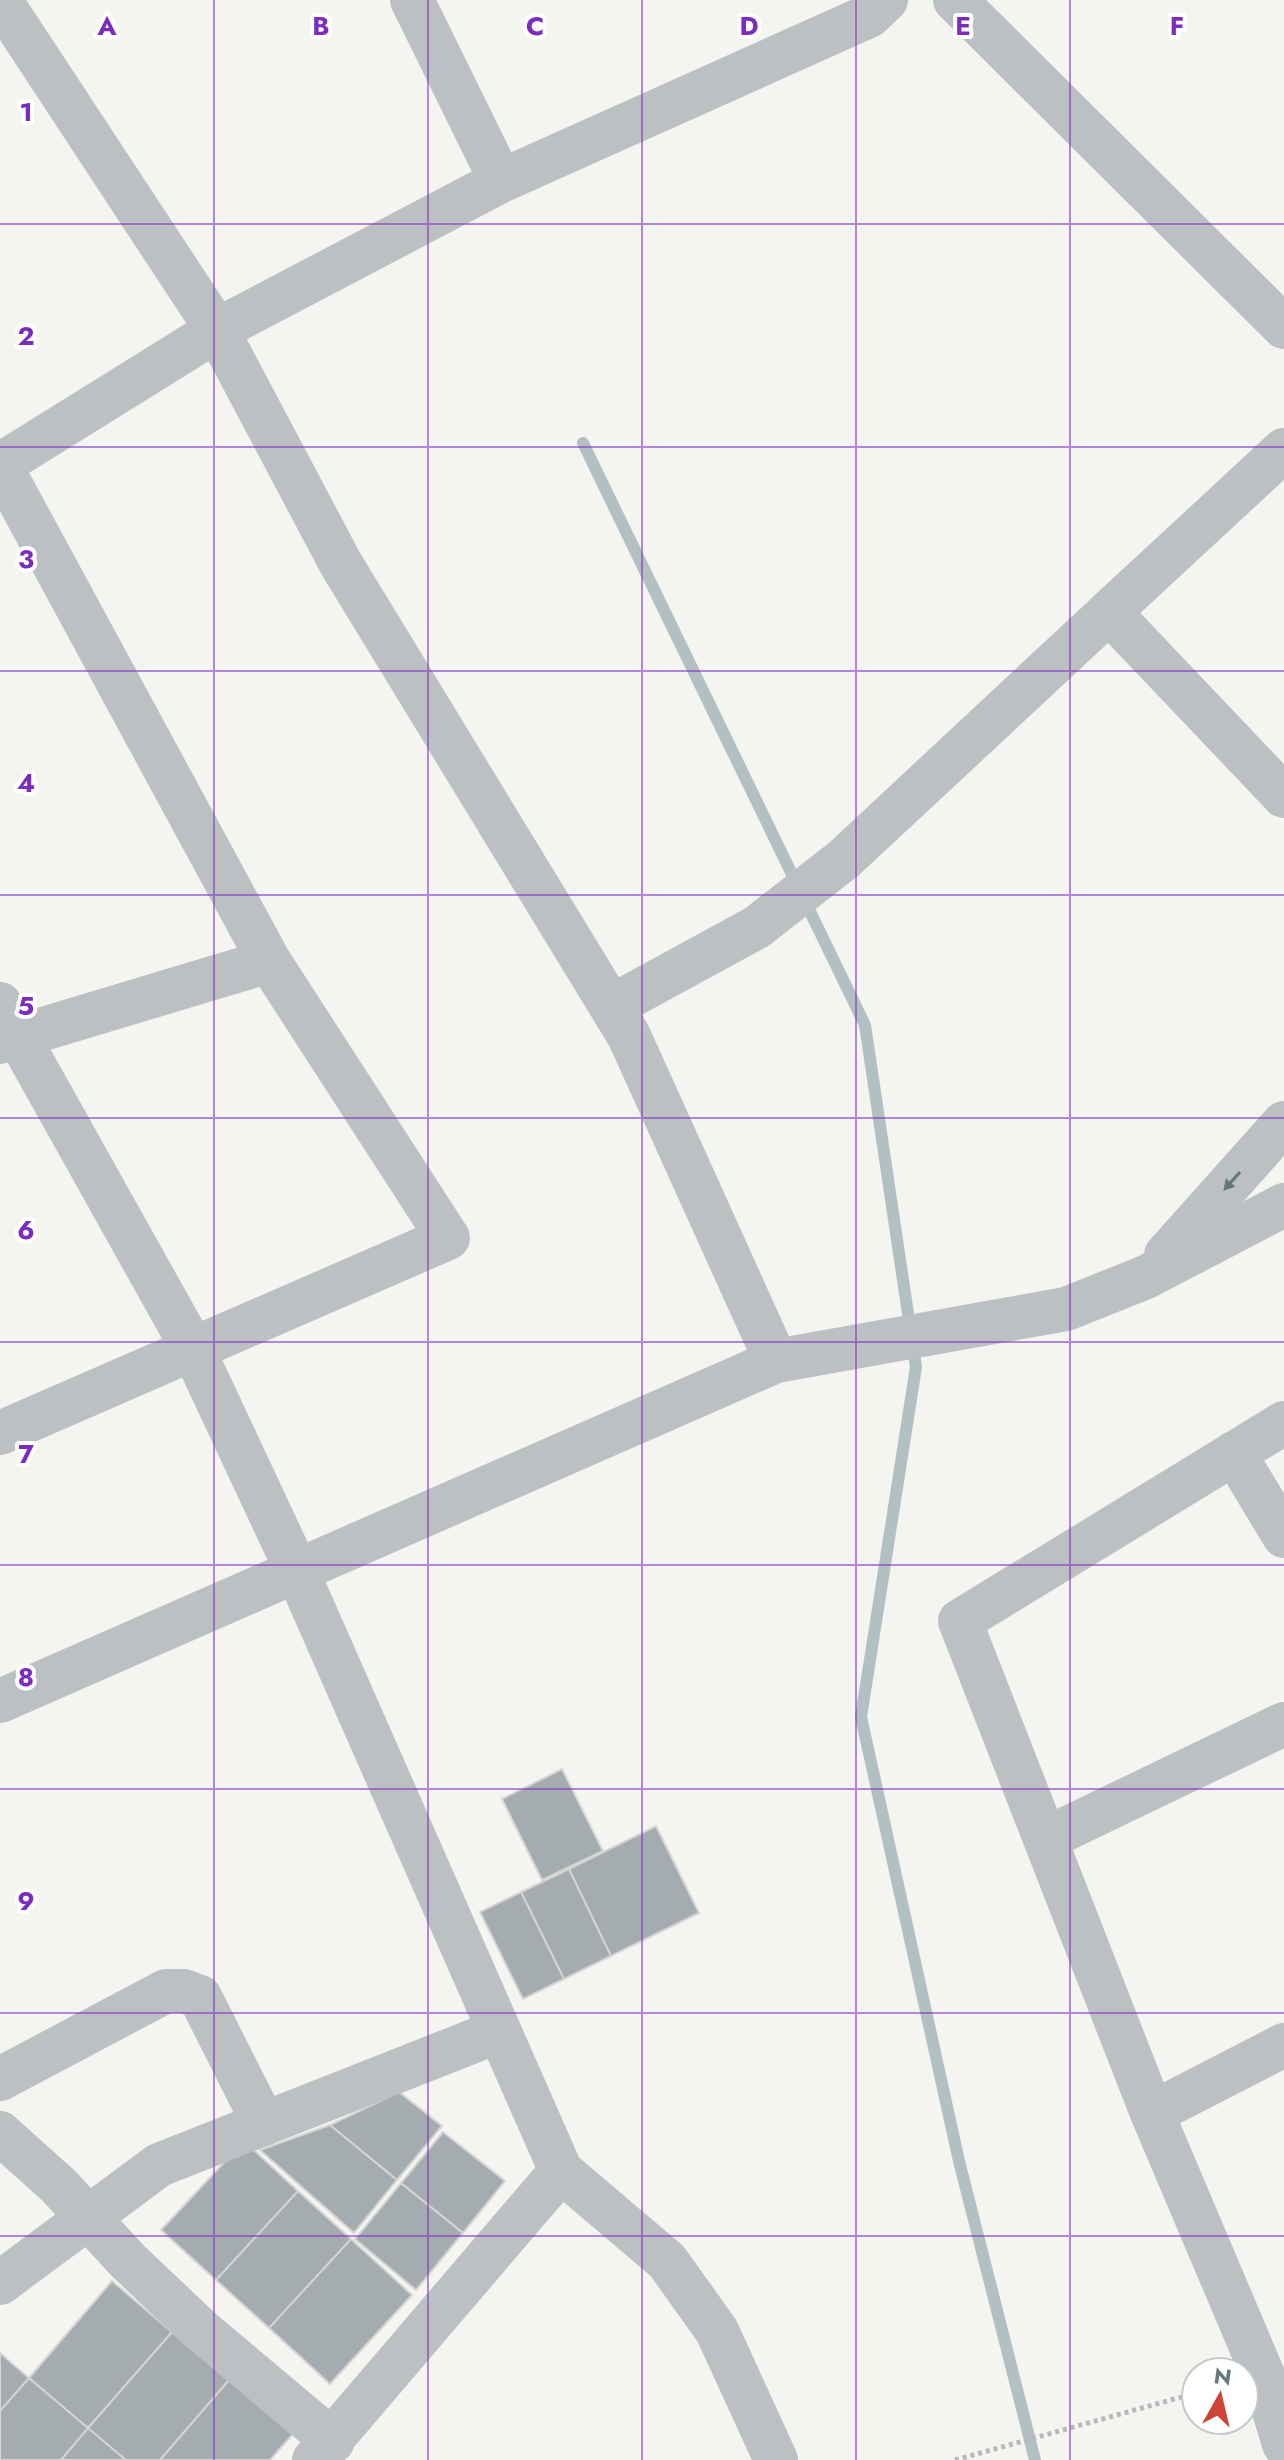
<svg xmlns="http://www.w3.org/2000/svg" width="1284" height="2460" viewBox="0 0 1284 2460" font-family="Jost,sans-serif">
<rect width="100%" height="100%" fill="#f4f4f1"/>
<g fill="none" stroke-linecap="round" stroke-linejoin="round">
<path stroke="#b2c0c1" stroke-width="12" d="M 583,443 L 865,1025 L 916,1367 L 861,1717 L 959,2161 L 1035,2460"/>
</g>
<path fill="#a4acb0" stroke="#d6d5d4" stroke-width="2" d="M 562,1769 L 603,1851 L 542,1880 L 502,1799 Z
M 656,1826 L 699,1913 L 611,1956 L 569,1869 Z
M 569,1869 L 611,1956 L 564,1979 L 521,1892 Z
M 521,1892 L 564,1979 L 523,1999 L 480,1912 Z
M 399,2092 L 442,2126 L 397,2180 L 330,2125 Z
M 330,2125 L 397,2180 L 354,2233 L 260,2150 Z
M 443,2132 L 505,2181 L 463,2233 L 401,2183 Z
M 244,2141 L 298,2191 L 216,2280 L 161,2230 Z
M 401,2183 L 463,2233 L 416,2290 L 355,2239 Z
M 298,2191 L 351,2239 L 269,2328 L 216,2280 Z
M 351,2239 L 412,2295 L 330,2384 L 269,2328 Z
M 112,2281 L 172,2332 L 88,2428 L 29,2378 Z
M 172,2332 L 229,2380 L 160,2460 L 126,2460 L 88,2428 Z
M 0,2353 L 29,2378 L 0,2411 Z
M 29,2378 L 88,2428 L 61,2460 L 0,2460 L 0,2411 Z
M 229,2380 L 293,2434 L 270,2460 L 160,2460 Z
M 88,2428 L 126,2460 L 61,2460 Z"/>
<g fill="none" stroke-linecap="round" stroke-linejoin="round">
<path stroke="#b6b9bb" stroke-width="5" stroke-dasharray="4 4" stroke-linecap="butt" d="M 955,2460 L 1196,2393"/>
<path stroke="#bcc0c3" stroke-width="44" d="M 0,0 L 217,330 L 341,564 L 629,1036 L 776,1361
M 412,0 L 501,181
M 955,0 L 1284,327
M 1284,450 L 1109,612 L 1284,796
M 0,1004 L 193,1349 L 296,1569 L 561,2171 L 314,2460
M 612,1006 L 757,927 L 844,859 L 1109,612
M 0,1042 L 269,961
M 1166,1255 L 1284,1123
M 1284,1423 L 960,1621 L 1152,2113 L 1263,2375 L 1284,2444
M 0,1433 L 448,1238 L 269,961 L 0,465 L 217,330 L 501,181 L 869,16 L 886,0
M 1234,1453 L 1284,1536
M 0,1701 L 776,1361 L 1066,1309 L 1146,1277 L 1284,1205
M 1045,1839 L 1284,1724
M 0,2079 L 166,1991 L 184,1991 L 200,1997 L 264,2124
M 1152,2113 L 1284,2045
M 0,2133 L 59,2186 L 128,2261 L 202,2331 L 333,2441
M 561,2171 L 667,2261 L 717,2331 L 776,2460
M 0,2283 L 159,2165 L 499,2031"/>
</g>
<defs><path id="oneway-solid" d="M-6-.8H1V-3.2L6.5 0L1 3.2V.8H-6Z" transform="scale(2)"/></defs>
<use fill="#67777f" href="#oneway-solid" transform="translate(1232 1181) rotate(132)"/>
<path fill="none" stroke="#7b2cbf" stroke-width="2" stroke-opacity="0.55" d="M 214,0 L 214,2460M 428,0 L 428,2460M 642,0 L 642,2460M 856,0 L 856,2460M 1070,0 L 1070,2460M 0,224 L 1284,224M 0,447 L 1284,447M 0,671 L 1284,671M 0,895 L 1284,895M 0,1118 L 1284,1118M 0,1342 L 1284,1342M 0,1565 L 1284,1565M 0,1789 L 1284,1789M 0,2013 L 1284,2013M 0,2236 L 1284,2236"/>
<g font-size="26" text-anchor="middle" font-weight="bold" fill="#7b2cbf" stroke="#fff" stroke-width="8" stroke-linejoin="round" paint-order="stroke">
<text x="107" y="35">A</text>
<text x="321" y="35">B</text>
<text x="535" y="35">C</text>
<text x="749" y="35">D</text>
<text x="963" y="35">E</text>
<text x="1177" y="35">F</text>
<text x="26" y="121">1</text>
<text x="26" y="345">2</text>
<text x="26" y="568">3</text>
<text x="26" y="792">4</text>
<text x="26" y="1015">5</text>
<text x="26" y="1239">6</text>
<text x="26" y="1463">7</text>
<text x="26" y="1686">8</text>
<text x="26" y="1910">9</text>
</g>
<g transform="translate(1220 2396) rotate(8)"><circle r="38" fill="#ffffff" stroke="#c2c9cc" stroke-width="2"/>
<path d="M0-6L14 30L0 20L-14 30Z" fill="#ce4538"/>
<text y="-12" font-size="22" font-weight="bold" text-anchor="middle" fill="#67777f">N</text>
</g>
</svg>
